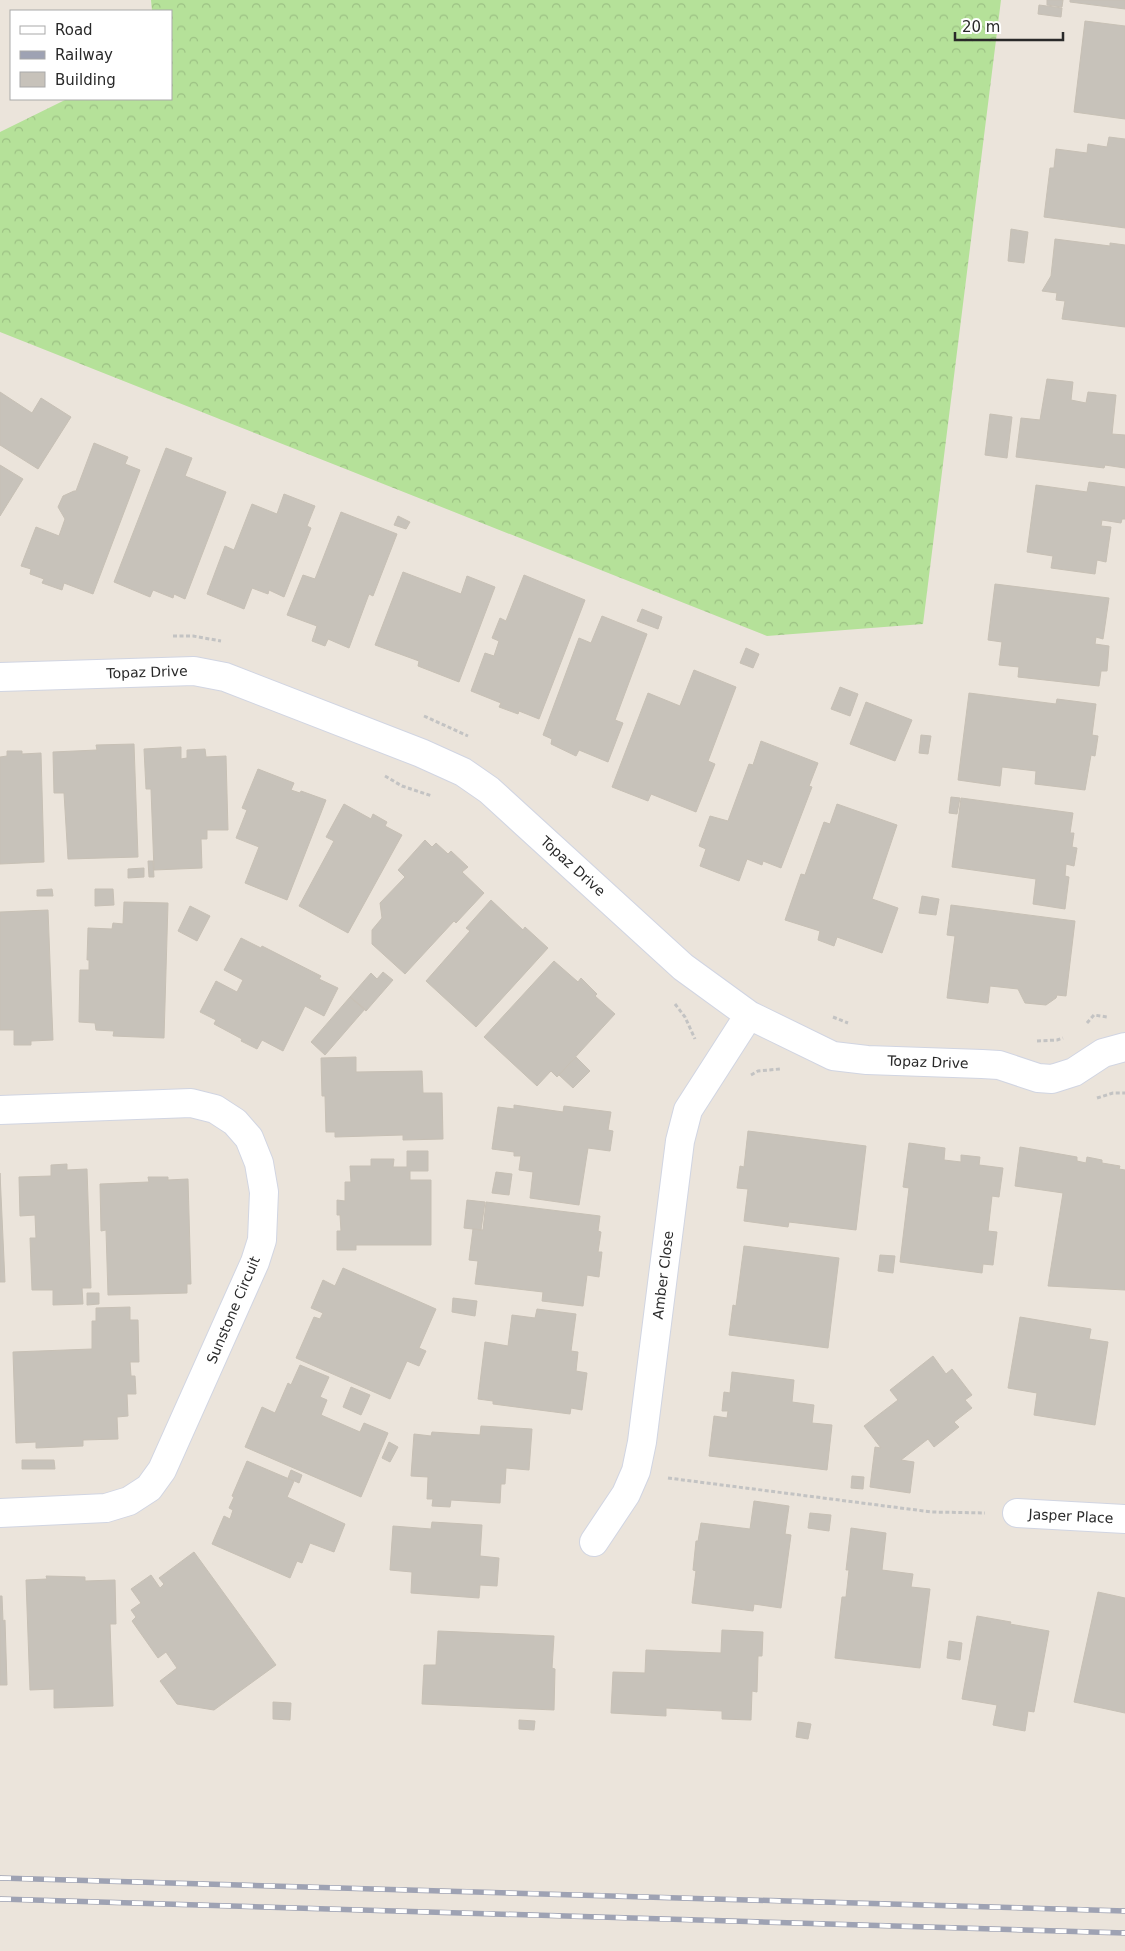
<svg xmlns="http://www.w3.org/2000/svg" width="1125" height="1951" viewBox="0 0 1125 1951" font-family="'DejaVu Sans',sans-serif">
<defs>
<pattern id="forest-crowns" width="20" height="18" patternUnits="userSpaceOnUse" patternTransform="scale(1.25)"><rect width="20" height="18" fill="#b5e199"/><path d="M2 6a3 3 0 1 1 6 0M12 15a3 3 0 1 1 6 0" fill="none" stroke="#9cc184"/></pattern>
</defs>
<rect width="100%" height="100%" fill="#ebe4db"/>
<path fill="url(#forest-crowns)" d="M 151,0 L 1001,0 L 923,624 L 767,636 L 0,332 L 0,132 L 67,99 L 171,99 L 171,11 L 152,11 Z"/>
<path fill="#c7c2ba" stroke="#c7c0b5" d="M 1047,0 L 1063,0 L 1062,7 L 1047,5 Z
M 1070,0 L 1125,0 L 1125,9 L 1070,2 Z
M 1039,5 L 1062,8 L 1061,17 L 1038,14 Z
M 1085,21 L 1125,26 L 1125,119 L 1074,112 Z
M 1109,137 L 1125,139 L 1125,228 L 1044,217 L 1050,168 L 1054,168 L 1056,149 L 1087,153 L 1088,144 L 1107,147 Z
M 1011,229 L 1028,232 L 1024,263 L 1008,261 Z
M 1055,239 L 1110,246 L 1110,243 L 1125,245 L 1125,327 L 1062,319 L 1065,301 L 1056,300 L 1057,293 L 1042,291 L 1051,276 Z
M 1047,379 L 1073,382 L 1071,400 L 1086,403 L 1088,392 L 1116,395 L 1112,434 L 1125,435 L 1125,468 L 1105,465 L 1104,468 L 1016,457 L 1021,418 L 1040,420 Z
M 0,392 L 32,413 L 41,398 L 71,417 L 38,469 L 0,445 Z
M 990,414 L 1012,417 L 1007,458 L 985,455 Z
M 94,443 L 128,457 L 125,464 L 140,470 L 93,594 L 64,583 L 62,590 L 42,583 L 44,579 L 30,574 L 31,569 L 21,566 L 36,527 L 59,536 L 65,519 L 58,507 L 63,496 L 74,491 L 76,491 Z
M 166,448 L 192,458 L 185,476 L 226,492 L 185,599 L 174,594 L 173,598 L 153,590 L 150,597 L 114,582 Z
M 0,465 L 23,479 L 0,516 Z
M 1089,482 L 1125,487 L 1125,519 L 1122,519 L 1121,523 L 1102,520 L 1101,526 L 1111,527 L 1106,562 L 1097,560 L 1095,574 L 1051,568 L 1053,556 L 1027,552 L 1036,485 L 1087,492 Z
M 284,494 L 315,506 L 307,526 L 311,528 L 284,597 L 269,590 L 268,594 L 252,588 L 244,609 L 207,594 L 225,546 L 234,550 L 252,504 L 277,514 Z
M 341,512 L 397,534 L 373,596 L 369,594 L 349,648 L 328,639 L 325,646 L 312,641 L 317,626 L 287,615 L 303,575 L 315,579 Z
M 398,516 L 410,522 L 406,529 L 394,525 Z
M 403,572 L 461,594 L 467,576 L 495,587 L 459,682 L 418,666 L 419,661 L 375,645 Z
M 524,575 L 585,600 L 539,719 L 519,711 L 518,714 L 499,707 L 501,703 L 471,691 L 485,653 L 494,656 L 499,641 L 492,638 L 500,618 L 506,621 Z
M 995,584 L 1109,598 L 1103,639 L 1096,637 L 1095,644 L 1109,646 L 1107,671 L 1101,671 L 1099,686 L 1018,677 L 1019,667 L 999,665 L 1002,642 L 988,640 Z
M 642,609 L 662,617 L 658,629 L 637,621 Z
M 602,616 L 647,634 L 615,720 L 623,723 L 608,762 L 579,750 L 576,756 L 551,744 L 552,739 L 543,735 L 579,638 L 591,643 Z
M 746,648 L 759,654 L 753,668 L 740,663 Z
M 694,670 L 736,687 L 708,761 L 715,764 L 696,812 L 651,794 L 648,801 L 612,787 L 648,693 L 680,706 Z
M 840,687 L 858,694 L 850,716 L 831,709 Z
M 969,693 L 1056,704 L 1057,699 L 1096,704 L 1092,735 L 1098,736 L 1095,756 L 1091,755 L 1085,790 L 1035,784 L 1036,771 L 1002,767 L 1000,786 L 958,780 Z
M 866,702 L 912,720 L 895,761 L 850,744 Z
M 921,735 L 931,736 L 928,754 L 919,753 Z
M 761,741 L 818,763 L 809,786 L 812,787 L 781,868 L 763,861 L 762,865 L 747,859 L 739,881 L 700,866 L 706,849 L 699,846 L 710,816 L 728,821 L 749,764 L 753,765 Z
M 134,744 L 138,857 L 68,859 L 64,793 L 54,793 L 53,752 L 97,750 L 96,745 Z
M 181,747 L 181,759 L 187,758 L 187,750 L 205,749 L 206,757 L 226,756 L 228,830 L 207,830 L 207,839 L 201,839 L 202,868 L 154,870 L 151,789 L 146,789 L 144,749 Z
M 7,751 L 22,751 L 22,754 L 41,753 L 44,862 L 0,864 L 0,757 L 7,756 Z
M 258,769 L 294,783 L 291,790 L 300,793 L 301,791 L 326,800 L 287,900 L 245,883 L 259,847 L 236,838 L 247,810 L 242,808 Z
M 951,797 L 960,798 L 957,814 L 949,813 Z
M 961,798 L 1073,813 L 1070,833 L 1074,833 L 1072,847 L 1077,848 L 1074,866 L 1066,864 L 1065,876 L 1069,877 L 1065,909 L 1033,904 L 1036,879 L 952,867 Z
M 344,804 L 371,819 L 373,814 L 387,822 L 385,826 L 402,835 L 348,933 L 299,906 L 334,841 L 326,837 Z
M 837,804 L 897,825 L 872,899 L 898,908 L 882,953 L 837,937 L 834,946 L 818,940 L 820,931 L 785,920 L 801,874 L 805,875 L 824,822 L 830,824 Z
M 425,840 L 432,847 L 436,843 L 448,854 L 451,851 L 468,867 L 462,872 L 484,893 L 456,923 L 454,921 L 405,974 L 372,944 L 372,930 L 382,918 L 380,903 L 405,877 L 398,870 Z
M 148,861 L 153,861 L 154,877 L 149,877 Z
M 144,868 L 144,877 L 128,878 L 128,869 Z
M 52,889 L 53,896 L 37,896 L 37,890 Z
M 95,889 L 113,889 L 114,905 L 95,906 Z
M 922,896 L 939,899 L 936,915 L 919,913 Z
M 491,900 L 523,930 L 525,927 L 548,948 L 476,1027 L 426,981 L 470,931 L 466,928 Z
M 124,902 L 168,903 L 164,1038 L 113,1036 L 114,1031 L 96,1030 L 95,1023 L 79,1022 L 80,970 L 89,970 L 89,960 L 87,960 L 88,928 L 112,929 L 113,923 L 123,924 Z
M 951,905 L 1075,921 L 1066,996 L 1057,995 L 1056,998 L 1046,1005 L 1025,1003 L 1018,989 L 990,986 L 988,1003 L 947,998 L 955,936 L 947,935 Z
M 190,906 L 210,916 L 197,941 L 178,931 Z
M 48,910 L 53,1040 L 31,1041 L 31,1045 L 14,1045 L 14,1030 L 0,1030 L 0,912 Z
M 241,938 L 261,948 L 262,946 L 321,976 L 319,979 L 338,988 L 324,1016 L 305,1006 L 283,1051 L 262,1040 L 257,1049 L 241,1041 L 242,1039 L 214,1024 L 216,1020 L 200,1012 L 216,981 L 237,992 L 243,980 L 224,970 Z
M 554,961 L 578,982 L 581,978 L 597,994 L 595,996 L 615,1014 L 557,1077 L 551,1071 L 537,1086 L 484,1037 Z
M 383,972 L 393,980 L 366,1011 L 350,997 L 371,973 L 377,979 Z
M 350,997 L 365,1009 L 325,1055 L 311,1042 Z
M 356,1057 L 356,1072 L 422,1071 L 423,1093 L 442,1093 L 443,1139 L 403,1140 L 403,1135 L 335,1137 L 335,1132 L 326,1132 L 325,1096 L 322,1096 L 321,1058 Z
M 576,1057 L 590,1071 L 573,1088 L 559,1075 Z
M 514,1105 L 563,1112 L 564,1106 L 611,1112 L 608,1130 L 613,1131 L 610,1151 L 588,1148 L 579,1205 L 530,1198 L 533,1172 L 519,1170 L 521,1156 L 514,1156 L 514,1152 L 492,1149 L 498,1107 L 514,1109 Z
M 748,1131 L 866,1146 L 856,1230 L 789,1222 L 788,1227 L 744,1221 L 748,1189 L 737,1188 L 740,1166 L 744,1167 Z
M 909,1143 L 945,1148 L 944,1160 L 961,1162 L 961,1155 L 980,1157 L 979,1165 L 1003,1168 L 999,1197 L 992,1196 L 988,1231 L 997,1232 L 993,1265 L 983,1264 L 982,1273 L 900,1262 L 909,1188 L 903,1187 Z
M 1020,1147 L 1077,1157 L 1077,1161 L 1086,1163 L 1087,1157 L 1102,1160 L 1102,1163 L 1120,1166 L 1119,1169 L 1125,1170 L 1125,1290 L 1048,1286 L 1063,1193 L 1015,1186 Z
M 407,1151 L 428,1151 L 428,1171 L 410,1171 L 410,1180 L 431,1180 L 431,1245 L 356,1245 L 356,1250 L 337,1250 L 337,1231 L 341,1231 L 340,1215 L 337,1215 L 337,1200 L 345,1201 L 345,1182 L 351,1182 L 350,1166 L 371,1166 L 371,1159 L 394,1159 L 393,1167 L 407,1167 Z
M 67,1164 L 67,1170 L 87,1169 L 91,1288 L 82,1288 L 83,1304 L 53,1305 L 53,1290 L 32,1290 L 30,1238 L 36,1238 L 35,1215 L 20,1216 L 19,1177 L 51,1176 L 51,1165 Z
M 496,1172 L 512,1174 L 509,1195 L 492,1193 Z
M 0,1173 L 5,1282 L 0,1282 Z
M 148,1177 L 168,1177 L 168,1180 L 188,1179 L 191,1284 L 187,1284 L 187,1293 L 108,1295 L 106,1230 L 101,1231 L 100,1184 L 149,1182 Z
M 467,1200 L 485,1202 L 481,1230 L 464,1228 Z
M 486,1202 L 600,1216 L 598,1231 L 601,1232 L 598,1252 L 602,1252 L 599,1277 L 587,1275 L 583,1306 L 542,1301 L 543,1292 L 475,1284 L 478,1261 L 469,1260 L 473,1229 L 483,1230 Z
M 744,1246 L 839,1258 L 828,1348 L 729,1335 L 733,1305 L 736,1306 Z
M 880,1255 L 895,1256 L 893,1273 L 878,1271 Z
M 343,1268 L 436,1309 L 419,1348 L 426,1351 L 419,1366 L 407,1361 L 390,1399 L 296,1358 L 314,1317 L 320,1319 L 323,1313 L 311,1308 L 323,1280 L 335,1286 Z
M 87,1293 L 99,1293 L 99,1304 L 87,1305 Z
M 453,1298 L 477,1301 L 475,1316 L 452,1312 Z
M 130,1307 L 130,1320 L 138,1320 L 139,1362 L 130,1362 L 131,1376 L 135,1376 L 136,1394 L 127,1394 L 128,1416 L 117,1417 L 118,1439 L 83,1440 L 83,1446 L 36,1448 L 36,1442 L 16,1443 L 13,1352 L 92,1349 L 92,1321 L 96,1321 L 96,1308 Z
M 537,1309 L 576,1314 L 571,1351 L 578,1352 L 576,1371 L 587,1373 L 582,1410 L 571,1408 L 570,1414 L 493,1404 L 493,1401 L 478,1399 L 485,1342 L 508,1346 L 512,1315 L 535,1318 Z
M 1020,1317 L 1091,1329 L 1089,1339 L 1108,1342 L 1095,1425 L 1034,1415 L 1037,1393 L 1008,1388 Z
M 933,1356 L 946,1374 L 952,1369 L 972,1395 L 965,1400 L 972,1408 L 954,1422 L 959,1427 L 934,1447 L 928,1439 L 901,1460 L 914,1462 L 910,1493 L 870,1487 L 875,1447 L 881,1448 L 864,1426 L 898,1400 L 890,1390 Z
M 300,1365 L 329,1377 L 320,1397 L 327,1400 L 321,1415 L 360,1432 L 364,1423 L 388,1433 L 361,1497 L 245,1447 L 262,1407 L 275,1413 L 288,1383 L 291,1385 Z
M 732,1372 L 794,1380 L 792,1402 L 814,1405 L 812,1423 L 832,1425 L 827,1470 L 709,1456 L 714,1416 L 727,1418 L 728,1411 L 722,1411 L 724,1392 L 730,1393 Z
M 351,1387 L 370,1395 L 361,1415 L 343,1407 Z
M 481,1426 L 532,1429 L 529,1470 L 506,1468 L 505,1484 L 501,1484 L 500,1503 L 451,1500 L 450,1507 L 432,1506 L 433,1499 L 427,1499 L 428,1477 L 411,1476 L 414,1434 L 431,1436 L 432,1432 L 480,1435 Z
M 389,1442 L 398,1447 L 390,1462 L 382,1458 Z
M 22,1460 L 54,1460 L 55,1469 L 22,1469 Z
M 247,1461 L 294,1481 L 287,1497 L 345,1524 L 334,1552 L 310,1543 L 302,1563 L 297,1561 L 290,1578 L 212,1544 L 224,1516 L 230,1519 L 233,1510 L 229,1508 L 234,1497 L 232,1496 Z
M 291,1470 L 302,1475 L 299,1483 L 288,1478 Z
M 852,1476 L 864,1477 L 863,1489 L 851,1488 Z
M 754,1501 L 789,1506 L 785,1534 L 791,1535 L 781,1608 L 754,1604 L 753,1611 L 692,1603 L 696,1571 L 693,1570 L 696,1541 L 698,1541 L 701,1523 L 750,1529 Z
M 810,1513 L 831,1515 L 829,1531 L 808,1528 Z
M 432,1522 L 482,1525 L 480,1556 L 499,1558 L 497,1586 L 480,1585 L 479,1598 L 411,1593 L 412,1572 L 390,1570 L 393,1526 L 431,1529 Z
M 851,1528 L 886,1533 L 882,1570 L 913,1574 L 911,1587 L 930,1589 L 920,1668 L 835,1658 L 842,1597 L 846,1597 L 849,1570 L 846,1570 Z
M 194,1552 L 276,1665 L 214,1710 L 177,1704 L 160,1681 L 177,1668 L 166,1652 L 158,1658 L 132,1621 L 136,1617 L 131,1610 L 141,1603 L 131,1589 L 151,1575 L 160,1588 L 164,1584 L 159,1578 Z
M 46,1576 L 85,1577 L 85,1581 L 115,1580 L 116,1624 L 110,1624 L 113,1706 L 54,1708 L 54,1689 L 30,1690 L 26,1580 L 47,1579 Z
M 1098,1592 L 1125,1598 L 1125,1713 L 1074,1702 Z
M 0,1596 L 2,1596 L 3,1621 L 5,1620 L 7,1685 L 0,1685 Z
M 977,1616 L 1011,1622 L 1010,1624 L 1049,1631 L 1034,1712 L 1028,1711 L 1025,1731 L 993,1725 L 997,1705 L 962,1699 Z
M 722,1630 L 763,1632 L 762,1656 L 758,1656 L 757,1692 L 752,1691 L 751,1720 L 722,1719 L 722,1711 L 666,1708 L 666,1716 L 611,1713 L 613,1672 L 645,1673 L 646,1650 L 721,1653 Z
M 438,1631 L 554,1636 L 552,1668 L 555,1669 L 554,1710 L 422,1704 L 424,1665 L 436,1665 Z
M 949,1641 L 962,1643 L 960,1660 L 947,1658 Z
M 273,1702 L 291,1703 L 290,1720 L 273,1719 Z
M 519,1720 L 535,1721 L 534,1730 L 519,1729 Z
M 798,1722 L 811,1724 L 808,1739 L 796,1737 Z"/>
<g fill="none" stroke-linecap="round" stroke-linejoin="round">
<g stroke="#d1d5e2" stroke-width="30">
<path id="street" d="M 0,677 L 194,671 L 225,677 L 421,753 L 463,772 L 489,790 L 683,967 L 749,1015 L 833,1056 L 867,1060 L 982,1064 L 999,1065 L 1038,1078 L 1052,1079 L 1074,1072 L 1103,1053 L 1125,1047
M 0,1110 L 191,1103 L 215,1109 L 235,1122 L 249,1138 L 259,1163 L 264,1192 L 262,1240 L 255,1262 L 162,1470 L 149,1488 L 129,1501 L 106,1508 L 0,1513
M 1017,1513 L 1125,1519
M 594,1542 L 626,1494 L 636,1471 L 642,1442 L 680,1141 L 688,1110 L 749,1015"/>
</g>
<path stroke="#c3c3c3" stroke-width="3" stroke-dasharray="4 2.5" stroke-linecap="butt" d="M 173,636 L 193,636 L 221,641
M 424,716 L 468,736
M 385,776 L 402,786 L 432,796
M 675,1004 L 685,1017 L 695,1039
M 833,1017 L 848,1023
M 1087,1023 L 1094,1015 L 1107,1017
M 1037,1041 L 1057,1040 L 1063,1038
M 751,1075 L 758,1071 L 780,1069
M 1097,1098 L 1113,1093 L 1125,1093
M 668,1478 L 932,1512 L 985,1513"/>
<use href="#street" stroke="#fff" stroke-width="28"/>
<g stroke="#9ea2b3" stroke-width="5.5">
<path id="rail" d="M 0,1878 L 1125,1911
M 0,1899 L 1125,1933"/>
</g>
<use href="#rail" stroke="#fff" stroke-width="4" stroke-dasharray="11" stroke-linecap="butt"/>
</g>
<g text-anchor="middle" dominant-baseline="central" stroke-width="5" stroke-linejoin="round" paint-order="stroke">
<g font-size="14" fill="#292929" stroke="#fff">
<text transform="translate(147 672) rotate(-2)">Topaz Drive</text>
<text transform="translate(573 866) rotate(42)">Topaz Drive</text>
<text transform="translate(928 1062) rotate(2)">Topaz Drive</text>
<text transform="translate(663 1275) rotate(-83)">Amber Close</text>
<text transform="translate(233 1310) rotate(-67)">Sunstone Circuit</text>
<text transform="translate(1071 1516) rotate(3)">Jasper Place</text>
</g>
</g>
<rect x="10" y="10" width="162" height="90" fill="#ffffff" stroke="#a9a9a9"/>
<rect x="20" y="26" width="25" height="8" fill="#ffffff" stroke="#a9a9a9"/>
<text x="55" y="35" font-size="15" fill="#292929">Road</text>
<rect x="20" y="51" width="25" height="8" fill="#9ea2b3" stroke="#a9a9a9"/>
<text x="55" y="60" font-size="15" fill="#292929">Railway</text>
<rect x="20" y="72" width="25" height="15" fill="#c7c2ba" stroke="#a9a9a9"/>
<text x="55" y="85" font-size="15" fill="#292929">Building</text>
<path d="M955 32v8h108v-8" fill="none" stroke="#292929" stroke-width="2.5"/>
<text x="962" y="32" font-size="15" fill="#292929" stroke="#ffffff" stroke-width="4" paint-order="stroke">20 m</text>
</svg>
